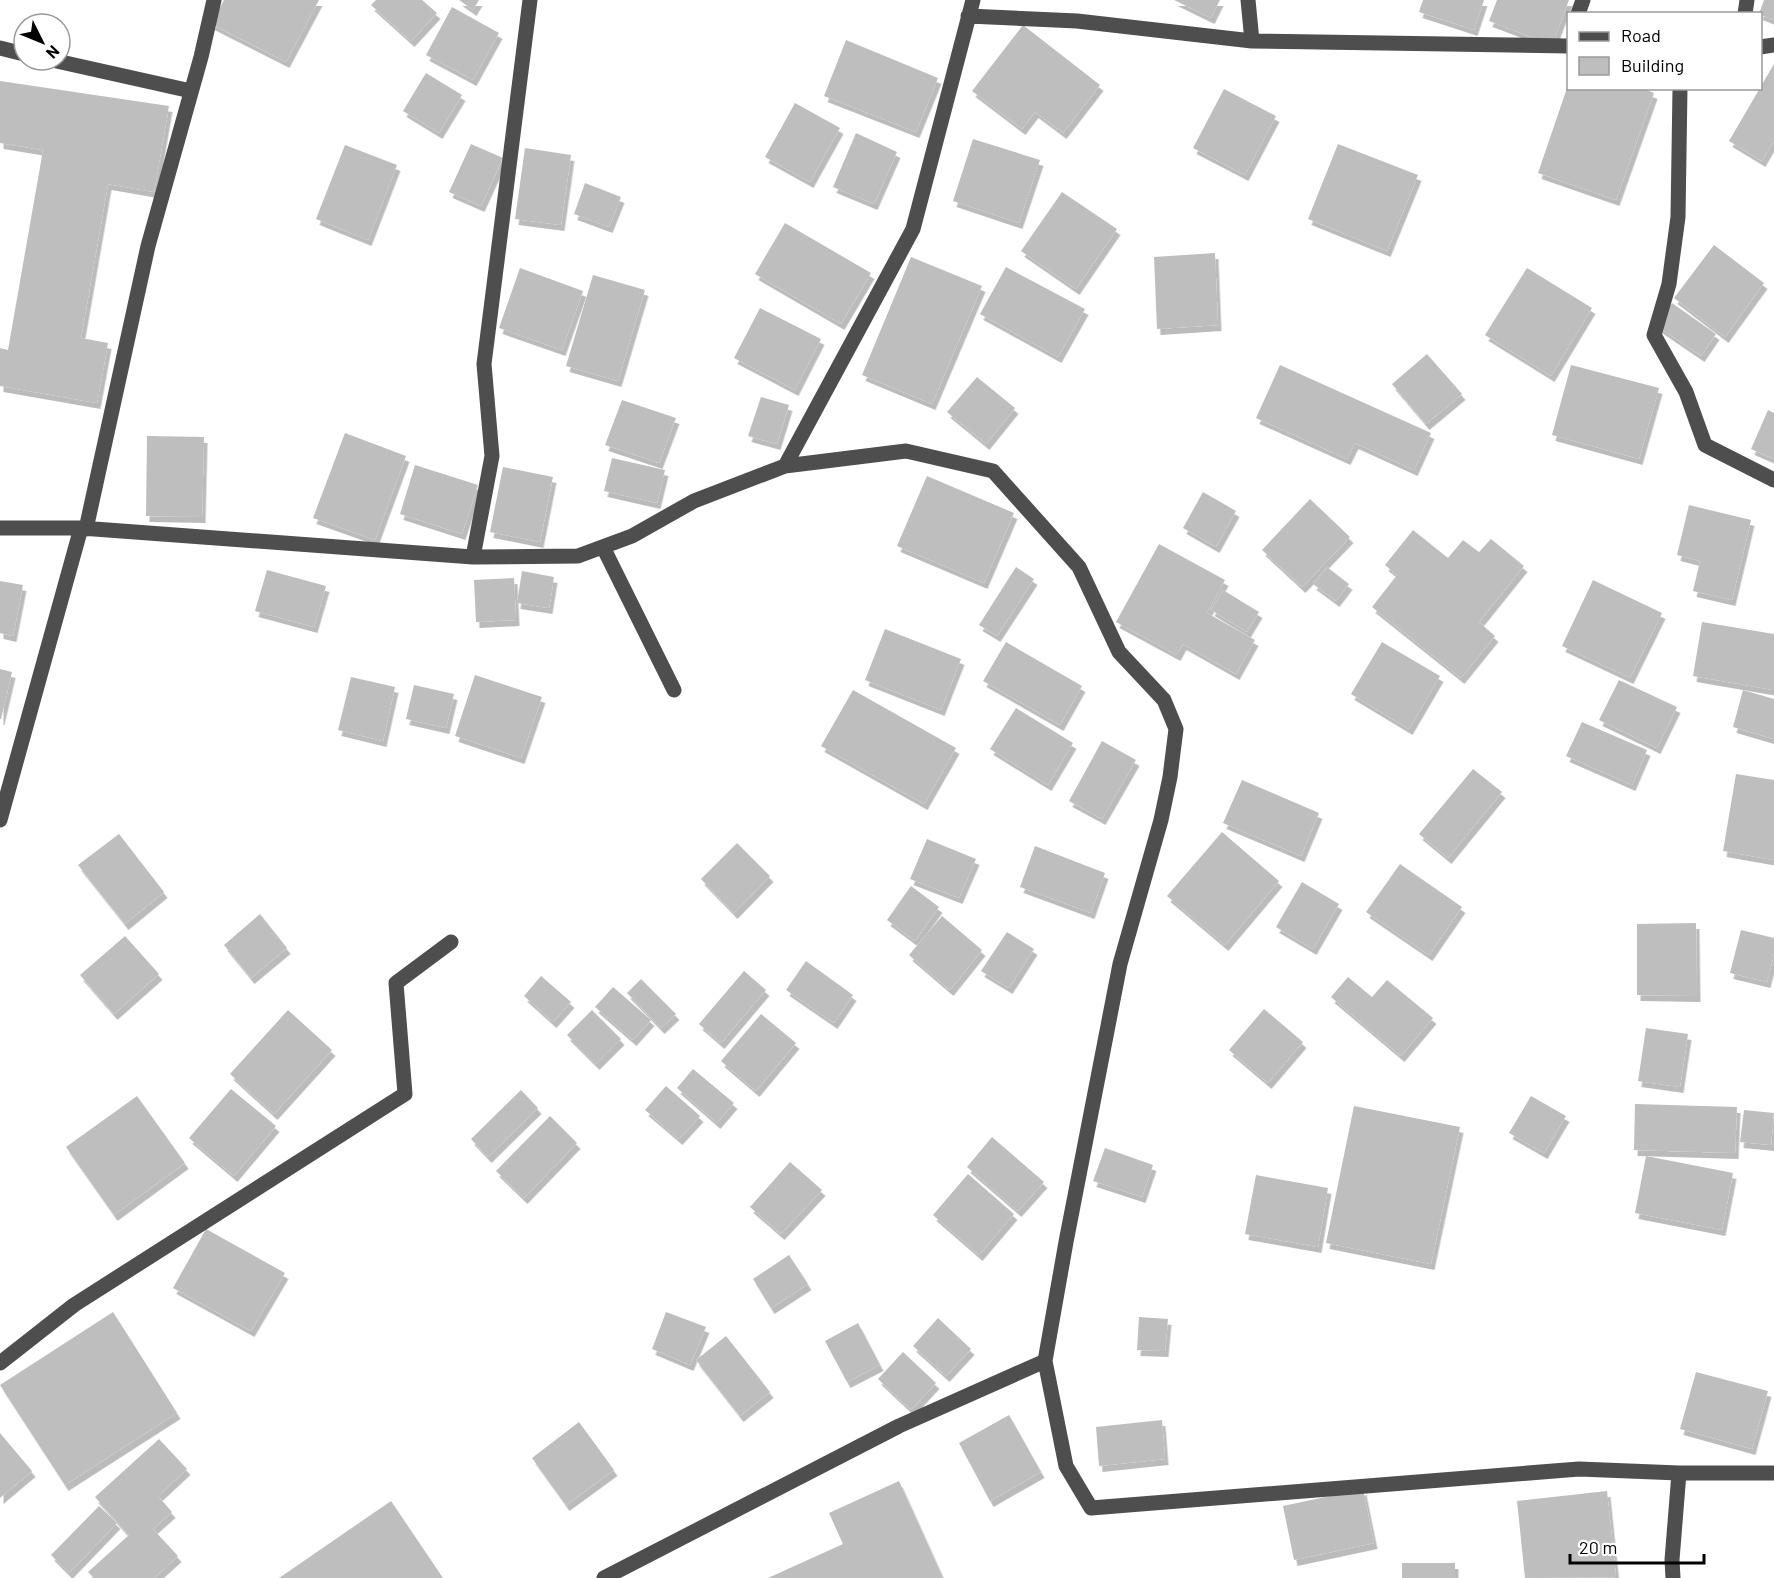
<svg xmlns="http://www.w3.org/2000/svg" width="1774" height="1578" viewBox="0 0 1774 1578" font-family="Barlow,sans-serif">
<defs>
<filter id="shadow"><feDropShadow dx="3.5" dy="6" stdDeviation="0" flood-color="#0004"/></filter>
</defs>
<rect width="100%" height="100%" fill="#fff"/>
<path fill="#bebebe" filter="url(#shadow)" d="M 224,0 L 319,0 L 286,62 L 211,24 Z
M 376,0 L 422,0 L 437,13 L 411,41 L 371,5 Z
M 459,0 L 479,0 L 473,10 Z
M 1174,0 L 1220,0 L 1211,18 Z
M 1423,0 L 1484,0 L 1474,30 L 1419,12 Z
M 1497,0 L 1569,0 L 1552,45 L 1489,21 Z
M 1764,0 L 1774,0 L 1774,20 L 1759,14 Z
M 452,7 L 499,33 L 473,80 L 426,55 Z
M 1023,25 L 1100,85 L 1063,133 L 1035,112 L 1022,129 L 972,91 Z
M 846,40 L 938,78 L 916,132 L 824,96 Z
M 1774,64 L 1774,140 L 1762,161 L 1729,141 Z
M 426,73 L 462,95 L 439,133 L 403,111 Z
M 0,81 L 169,106 L 154,192 L 108,184 L 81,338 L 108,343 L 97,403 L 0,386 L 0,348 L 8,350 L 43,150 L 0,143 Z
M 1567,88 L 1642,88 L 1654,93 L 1616,200 L 1538,173 Z
M 1224,89 L 1276,116 L 1245,175 L 1193,148 Z
M 795,103 L 840,128 L 810,182 L 765,157 Z
M 856,133 L 897,152 L 874,204 L 833,187 Z
M 973,139 L 1040,160 L 1019,223 L 953,201 Z
M 471,144 L 503,158 L 481,206 L 449,192 Z
M 1338,144 L 1418,175 L 1387,251 L 1308,219 Z
M 345,145 L 397,165 L 368,240 L 316,219 Z
M 525,148 L 571,155 L 561,225 L 515,219 Z
M 585,183 L 621,197 L 609,227 L 574,214 Z
M 1062,192 L 1117,229 L 1076,289 L 1021,251 Z
M 785,223 L 871,273 L 841,324 L 755,274 Z
M 1714,245 L 1764,283 L 1725,337 L 1674,298 Z
M 1215,253 L 1218,325 L 1157,329 L 1154,257 Z
M 911,257 L 982,286 L 932,404 L 862,375 Z
M 1006,267 L 1085,309 L 1058,357 L 980,314 Z
M 520,268 L 583,291 L 562,350 L 499,328 Z
M 1527,268 L 1592,308 L 1551,376 L 1485,335 Z
M 593,275 L 645,290 L 618,381 L 566,366 Z
M 1672,303 L 1716,334 L 1701,356 L 1657,326 Z
M 760,308 L 821,339 L 795,390 L 734,358 Z
M 1427,354 L 1462,394 L 1426,424 L 1392,384 Z
M 1280,365 L 1431,433 L 1414,470 L 1355,443 L 1347,459 L 1256,418 Z
M 1571,365 L 1659,388 L 1639,459 L 1552,435 Z
M 977,377 L 1015,408 L 986,444 L 947,412 Z
M 761,397 L 789,405 L 777,444 L 748,436 Z
M 622,400 L 676,418 L 659,463 L 605,445 Z
M 1768,410 L 1774,413 L 1774,459 L 1751,449 Z
M 345,433 L 406,456 L 375,540 L 313,518 Z
M 147,436 L 204,437 L 202,517 L 146,516 Z
M 612,458 L 665,470 L 657,503 L 604,491 Z
M 415,465 L 478,485 L 462,534 L 400,514 Z
M 503,467 L 553,477 L 540,542 L 490,532 Z
M 927,476 L 1014,513 L 984,583 L 897,546 Z
M 1203,492 L 1236,511 L 1216,547 L 1183,528 Z
M 1310,499 L 1350,537 L 1302,587 L 1262,550 Z
M 1689,505 L 1751,520 L 1732,600 L 1693,591 L 1700,561 L 1677,555 Z
M 1413,530 L 1448,558 L 1463,540 L 1479,552 L 1491,539 L 1524,566 L 1479,622 L 1495,636 L 1461,678 L 1372,607 L 1397,575 L 1385,565 Z
M 1159,544 L 1225,580 L 1207,613 L 1255,640 L 1236,674 L 1183,644 L 1177,655 L 1116,622 Z
M 1016,567 L 1034,579 L 997,636 L 979,625 Z
M 1327,567 L 1349,584 L 1336,601 L 1313,584 Z
M 267,570 L 326,586 L 314,627 L 255,611 Z
M 522,571 L 554,577 L 549,608 L 517,603 Z
M 514,578 L 516,620 L 476,622 L 474,580 Z
M 1593,580 L 1662,613 L 1630,678 L 1562,646 Z
M 0,581 L 23,585 L 13,636 L 0,633 Z
M 1223,590 L 1259,612 L 1247,632 L 1211,610 Z
M 1702,622 L 1774,634 L 1774,690 L 1693,676 Z
M 885,629 L 961,659 L 941,710 L 865,680 Z
M 1006,642 L 1082,686 L 1060,725 L 983,681 Z
M 1382,642 L 1440,676 L 1409,729 L 1351,694 Z
M 0,669 L 12,672 L 1,719 L 0,719 Z
M 475,675 L 542,697 L 521,758 L 455,736 Z
M 351,677 L 395,687 L 383,741 L 338,730 Z
M 1619,680 L 1677,707 L 1657,748 L 1599,720 Z
M 414,685 L 454,694 L 446,728 L 406,719 Z
M 853,690 L 956,748 L 924,804 L 821,746 Z
M 1743,690 L 1774,699 L 1774,739 L 1733,727 Z
M 1016,708 L 1073,743 L 1048,785 L 990,749 Z
M 1582,722 L 1647,750 L 1632,785 L 1566,756 Z
M 1102,741 L 1136,760 L 1102,819 L 1069,801 Z
M 1473,769 L 1502,792 L 1448,858 L 1419,834 Z
M 1736,774 L 1774,780 L 1774,860 L 1723,851 Z
M 1242,780 L 1319,813 L 1301,856 L 1223,823 Z
M 1222,832 L 1279,881 L 1225,945 L 1167,896 Z
M 119,834 L 164,892 L 125,924 L 78,865 Z
M 927,839 L 976,859 L 959,898 L 910,879 Z
M 737,843 L 770,876 L 734,913 L 701,879 Z
M 1035,846 L 1105,873 L 1091,913 L 1020,887 Z
M 1400,864 L 1462,907 L 1429,955 L 1366,912 Z
M 1302,882 L 1339,904 L 1313,949 L 1276,927 Z
M 911,886 L 939,907 L 915,941 L 887,920 Z
M 260,914 L 287,948 L 251,978 L 224,945 Z
M 942,916 L 982,950 L 950,990 L 909,955 Z
M 1696,923 L 1697,996 L 1637,995 L 1637,924 Z
M 1741,930 L 1774,938 L 1774,954 L 1767,982 L 1730,973 Z
M 1007,932 L 1034,949 L 1009,988 L 981,971 Z
M 125,936 L 159,974 L 114,1014 L 80,975 Z
M 806,961 L 853,995 L 834,1023 L 786,990 Z
M 744,971 L 766,990 L 721,1043 L 699,1024 Z
M 541,976 L 571,1002 L 553,1022 L 524,996 Z
M 1348,977 L 1372,997 L 1387,980 L 1433,1018 L 1401,1056 L 1331,997 Z
M 641,979 L 676,1014 L 661,1028 L 627,993 Z
M 613,987 L 651,1020 L 633,1040 L 595,1007 Z
M 1264,1009 L 1303,1042 L 1268,1083 L 1229,1050 Z
M 288,1010 L 332,1050 L 274,1114 L 230,1074 Z
M 592,1010 L 621,1039 L 596,1064 L 567,1035 Z
M 761,1014 L 796,1043 L 756,1091 L 721,1061 Z
M 1646,1028 L 1688,1034 L 1680,1087 L 1638,1081 Z
M 693,1069 L 734,1103 L 717,1123 L 677,1088 Z
M 666,1086 L 700,1116 L 679,1139 L 645,1110 Z
M 231,1089 L 276,1126 L 234,1176 L 189,1138 Z
M 521,1090 L 538,1108 L 488,1157 L 471,1139 Z
M 137,1096 L 185,1163 L 114,1215 L 66,1147 Z
M 1531,1096 L 1566,1116 L 1544,1153 L 1509,1133 Z
M 1635,1104 L 1737,1107 L 1735,1153 L 1634,1150 Z
M 1354,1106 L 1460,1127 L 1431,1264 L 1326,1243 Z
M 1744,1110 L 1774,1113 L 1771,1145 L 1740,1142 Z
M 550,1116 L 577,1143 L 524,1198 L 496,1171 Z
M 992,1137 L 1044,1182 L 1018,1211 L 967,1167 Z
M 1105,1148 L 1153,1165 L 1142,1197 L 1093,1181 Z
M 1646,1156 L 1733,1173 L 1722,1230 L 1635,1213 Z
M 790,1162 L 822,1190 L 781,1234 L 750,1207 Z
M 968,1174 L 1014,1214 L 979,1255 L 933,1215 Z
M 1256,1175 L 1328,1188 L 1318,1247 L 1245,1234 Z
M 206,1229 L 285,1273 L 251,1331 L 173,1288 Z
M 789,1255 L 808,1284 L 771,1308 L 753,1279 Z
M 113,1312 L 177,1413 L 65,1485 L 0,1385 Z
M 666,1312 L 706,1327 L 690,1365 L 652,1349 Z
M 1139,1317 L 1168,1319 L 1165,1351 L 1137,1350 Z
M 938,1318 L 971,1349 L 946,1376 L 913,1346 Z
M 858,1323 L 880,1365 L 847,1382 L 825,1341 Z
M 726,1336 L 770,1392 L 740,1416 L 696,1360 Z
M 903,1352 L 936,1383 L 911,1410 L 878,1379 Z
M 1696,1372 L 1768,1391 L 1752,1449 L 1680,1429 Z
M 1009,1415 L 1041,1472 L 990,1501 L 959,1443 Z
M 1162,1420 L 1165,1459 L 1099,1466 L 1096,1427 Z
M 579,1422 L 614,1470 L 566,1505 L 532,1458 Z
M 0,1433 L 32,1471 L 0,1498 Z
M 159,1439 L 187,1469 L 158,1496 L 172,1512 L 153,1529 L 178,1556 L 154,1578 L 94,1578 L 88,1572 L 129,1535 L 95,1497 Z
M 899,1481 L 943,1578 L 768,1578 L 843,1544 L 829,1513 Z
M 1363,1489 L 1374,1543 L 1294,1560 L 1283,1506 Z
M 1607,1491 L 1616,1577 L 1525,1578 L 1517,1501 Z
M 391,1501 L 443,1578 L 279,1578 Z
M 99,1506 L 117,1523 L 69,1573 L 51,1555 Z
M 1402,1563 L 1455,1563 L 1455,1578 L 1402,1578 Z"/>
<g fill="none" stroke-linecap="round" stroke-linejoin="round">
<path stroke="#4e4e4e" stroke-width="15" d="M 1248,0 L 1252,41
M 1578,14 L 1583,0
M 1745,14 L 1747,0
M 968,16 L 1077,21 L 1252,41 L 1568,46
M 1760,47 L 1774,45
M 0,48 L 24,54
M 52,60 L 191,91
M 1680,88 L 1678,217 L 1669,284 L 1654,335 L 1686,392 L 1705,445 L 1774,480
M 785,466 L 913,229 L 973,0
M 0,528 L 81,528 L 473,557 L 578,556 L 632,536 L 694,501 L 785,466 L 906,451 L 993,471 L 1079,567 L 1119,652 L 1164,700 L 1176,729 L 1170,777 L 1161,820 L 1120,964 L 1066,1242 L 1045,1361 L 1066,1466 L 1091,1508 L 1579,1469 L 1679,1473 L 1774,1473
M 86,529 L 148,246 L 201,57 L 214,0
M 603,547 L 674,690
M 473,557 L 492,456 L 484,364 L 530,0
M 0,820 L 81,528
M 0,1363 L 74,1305 L 405,1094 L 396,983 L 451,942
M 604,1578 L 899,1426 L 1045,1361
M 1673,1578 L 1672,1560 L 1679,1473"/>
</g>
<rect x="1567" y="12" width="195" height="78" fill="#ffffff" stroke="#999999" stroke-width="1.5"/>
<rect x="1579" y="32" width="30" height="9" fill="#4e4e4e" stroke="#999999" stroke-width="1.5"/>
<text x="1621" y="42" font-size="18" fill="#000000">Road</text>
<rect x="1579" y="57" width="30" height="18" fill="#bebebe" stroke="#999999" stroke-width="1.5"/>
<text x="1621" y="72" font-size="18" fill="#000000">Building</text>
<g transform="translate(42 42) rotate(133)"><circle r="28" fill="#ffffff" stroke="#999999" stroke-width="1.5"/>
<path d="M0-4.5L10 22L0 15L-10 22Z" fill="#000000"/>
<text y="-9" font-size="16" font-weight="bold" text-anchor="middle" fill="#000000">N</text>
</g>
<path d="M1570 1554v9h134v-9" fill="none" stroke="#000000" stroke-width="3"/>
<text x="1579" y="1554" font-size="18" fill="#000000" stroke="#ffffff" stroke-width="4.5" paint-order="stroke">20 m</text>
</svg>
